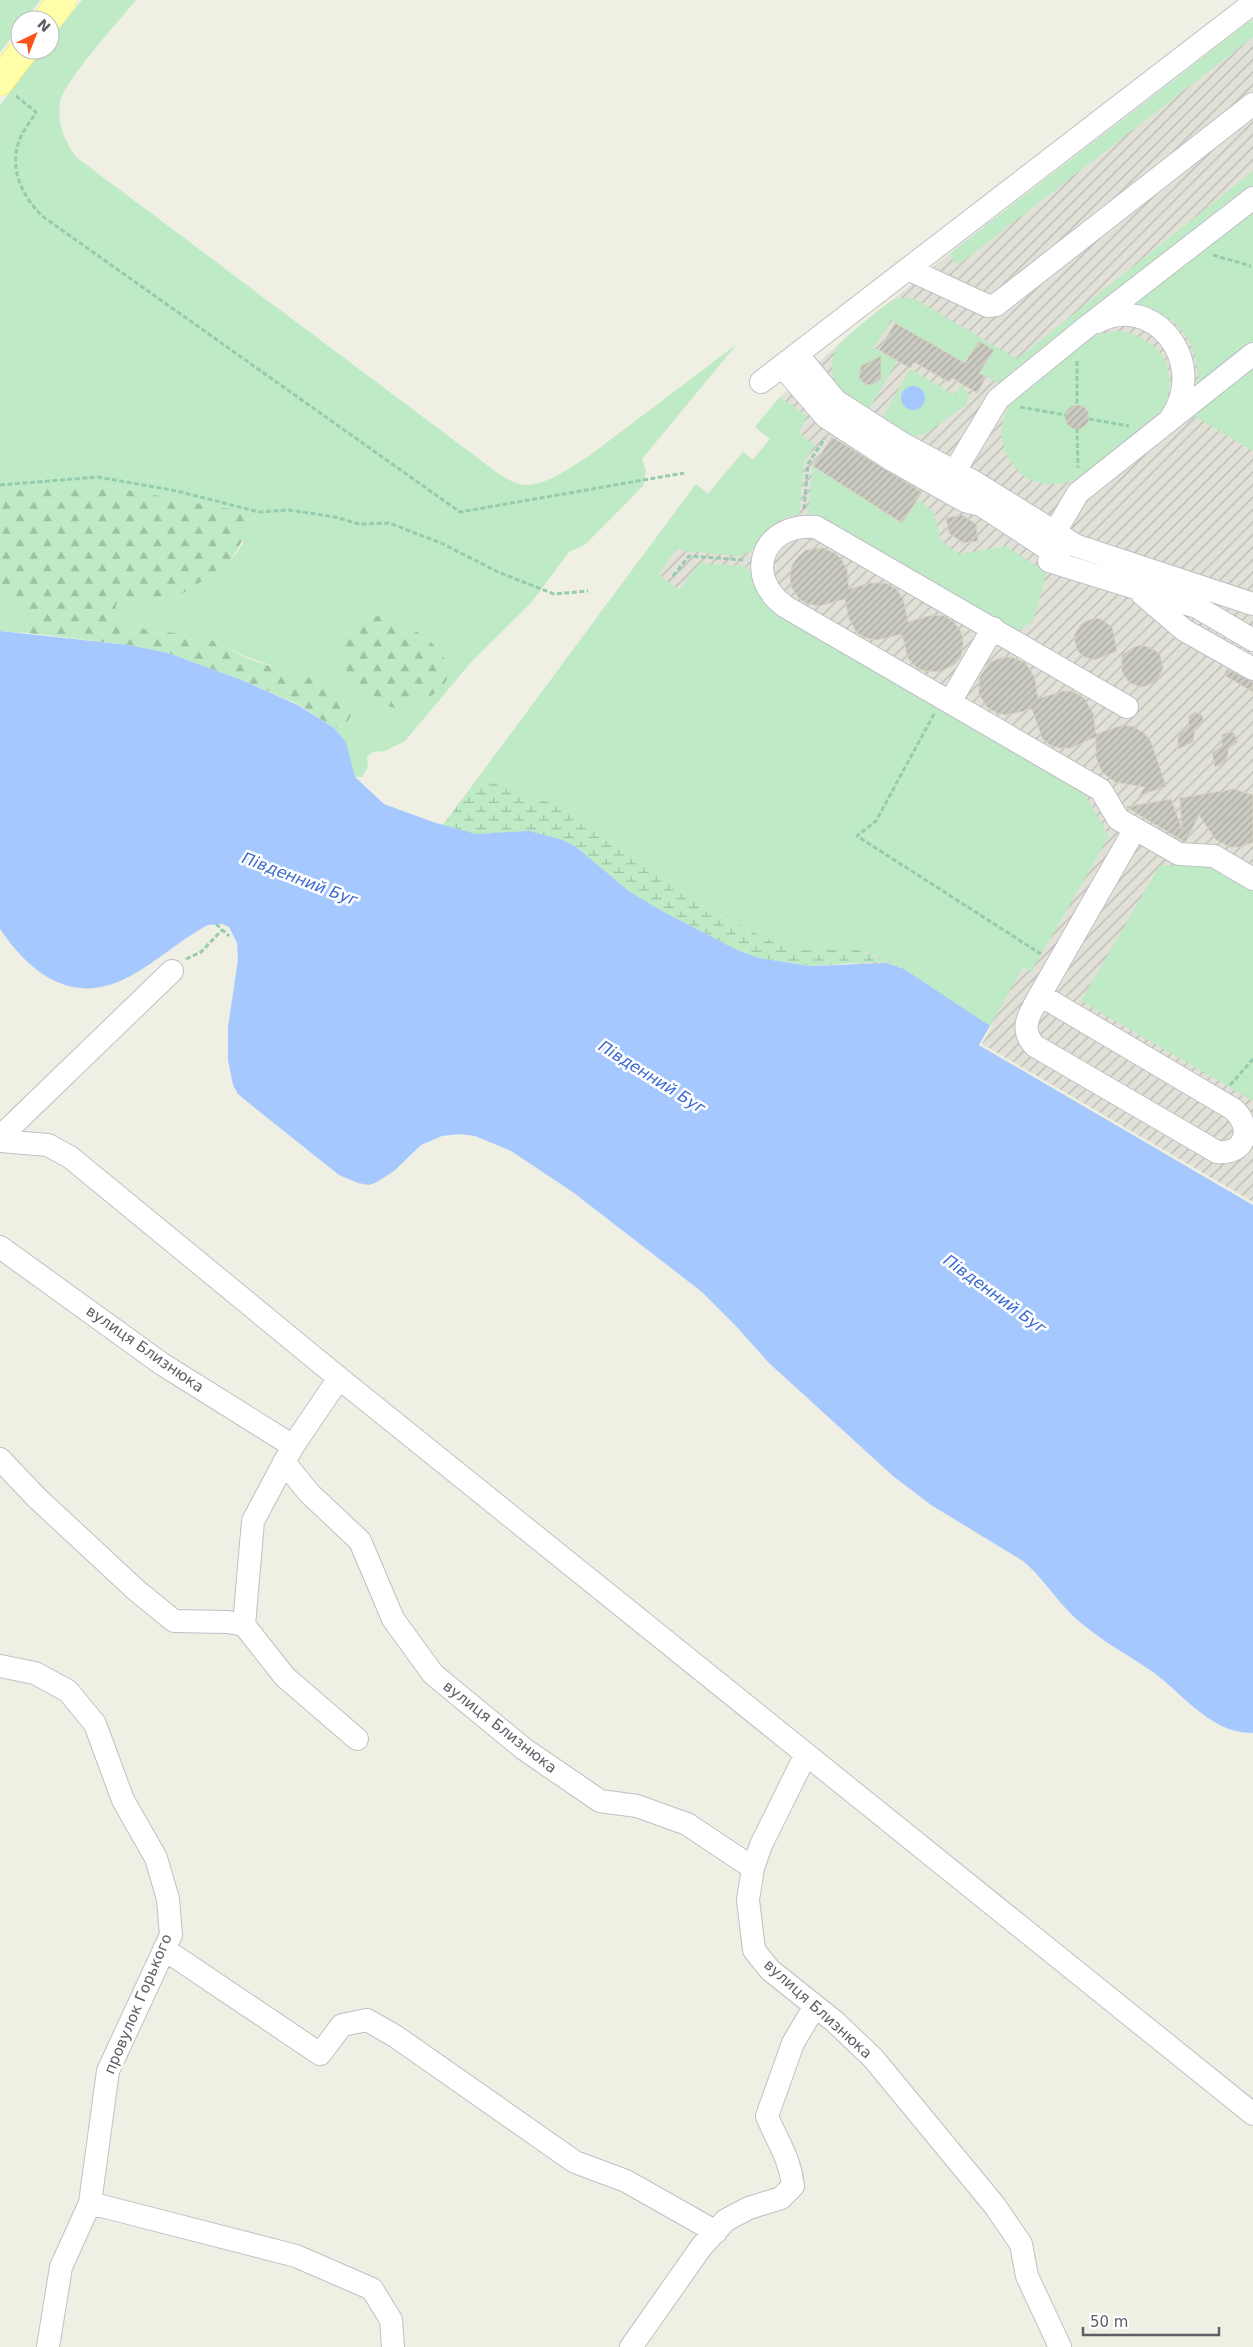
<svg xmlns="http://www.w3.org/2000/svg" width="1253" height="2347" viewBox="0 0 1253 2347" font-family="'DejaVu Sans',sans-serif">
<defs>
<pattern id="industrial-furrows" width="10" height="10" patternUnits="userSpaceOnUse" patternTransform="scale(1.25)"><rect width="10" height="10" fill="#e1e1d8"/><path d="M-1 1l2-2M0 10L10 0M9 11l2-2" fill="none" stroke="#babab3"/></pattern>
<pattern id="forest-firs" width="22" height="20" patternUnits="userSpaceOnUse" patternTransform="scale(1.25)"><rect width="22" height="20" fill="#beeac5"/><path d="M5 1l3.5 6h-7zM16 11l3.5 6h-7z" fill="#9ec1a4"/></pattern>
<pattern id="wetland-marsh" width="20" height="14" patternUnits="userSpaceOnUse" patternTransform="scale(1.25)"><rect width="20" height="14" fill="#beeac5"/><path d="M1 5h8M5 5V1M11 12h8M15 12V8" fill="none" stroke="#9ec1a4"/></pattern>
<pattern id="building-hatch" width="6" height="6" patternUnits="userSpaceOnUse" patternTransform="scale(1.25)"><rect width="6" height="6" fill="#cbcac1"/><path d="M-1 1l2-2M0 6l6-6M5 7l2-2" fill="none" stroke="#a8a7a1"/></pattern>
</defs>
<rect width="100%" height="100%" fill="#f0efe4"/>
<path fill="url(#industrial-furrows)" d="M 1253,19 L 1253,1205 L 979,1045 L 904,969 L 737,950 L 660,910 L 443,825 L 696,484 L 708,494 L 743,452 L 753,460 L 770,439 L 755,427 L 780,397 L 843,340 L 954,250 Z"/>
<path fill="#beeac5" d="M 0,0 L 40,0 L 25,20 L 20,20 L 20,26 L 0,52 Z
M 82,0 L 136,0 C 120,20 63,82 60,103 C 57,124 64,140 76,157 L 499,474 C 506,478 515,484 524,485 C 546,486 571,467 589,456 L 737,344 L 642,459 L 646,471 L 643,486 L 586,544 L 569,552 L 531,603 L 472,661 L 405,741 L 385,751 L 373,752 L 367,757 L 368,767 L 362,777 L 355,777 C 349,759 348,742 334,728 L 345,727 L 322,683 L 244,656 L 216,641 L 145,631 L 119,617 L 114,606 L 120,600 L 180,595 L 228,565 L 244,542 L 59,489 L 12,490 L 0,487 L 0,105 L 42,50 L 50,50 L 50,40 Z
M 1253,21 L 1253,37 L 962,262 L 955,263 L 950,256 L 954,250 L 1249,22 Z
M 1253,171 L 1253,186 L 1001,385 L 891,320 L 874,348 L 897,361 L 868,411 C 857,403 842,396 836,383 C 831,373 831,360 836,349 C 842,339 884,304 896,299 C 902,297 908,297 915,299 L 1017,359 Z
M 1253,210 L 1253,342 L 1198,385 C 1201,343 1176,311 1134,304 Z
M 1121,331 C 1158,338 1181,368 1164,406 C 1158,420 1096,468 1081,477 C 1071,482 1062,484 1052,484 C 1038,485 1020,477 1013,465 C 1001,448 997,427 1008,408 C 1016,394 1076,346 1092,338 C 1102,333 1110,332 1121,331 Z
M 1253,367 L 1253,451 L 1194,416 Z
M 910,369 L 955,395 L 961,385 L 969,394 L 966,405 L 925,434 L 916,436 L 908,436 L 881,420 Z
M 780,397 L 807,416 L 799,433 L 815,445 L 804,462 L 799,515 C 763,517 766,549 739,556 L 683,551 L 678,547 L 658,574 L 679,590 L 700,563 L 745,566 L 755,576 L 1077,781 L 1109,836 L 1031,972 L 1023,967 L 990,1026 L 904,969 L 877,956 L 859,950 L 800,950 L 773,942 L 743,927 L 586,821 L 562,807 L 478,778 L 696,484 L 708,494 L 743,452 L 753,460 L 770,439 L 755,427 Z
M 813,466 L 902,523 L 917,500 L 934,512 L 941,541 L 959,554 L 1006,546 L 1047,573 L 1033,621 L 1020,630 L 1010,627 L 823,517 L 808,515 Z
M 0,599 L 19,607 L 27,616 L 28,633 L 0,631 Z
M 1160,865 L 1225,868 L 1253,884 L 1253,1101 L 1081,1001 Z"/>
<path fill="url(#forest-firs)" d="M 0,487 L 12,490 L 111,487 L 235,510 L 246,517 L 249,529 L 228,565 L 180,595 L 120,600 L 115,606 C 127,633 159,632 185,633 C 194,634 205,638 214,641 C 225,644 234,652 244,657 C 280,672 335,674 352,713 L 345,727 L 334,728 L 298,704 L 239,679 L 168,653 L 129,645 L 28,633 L 27,616 L 19,607 L 0,599 Z
M 383,615 C 424,629 487,675 416,703 C 407,707 400,710 391,707 C 371,700 358,683 344,668 C 340,637 352,620 383,615 Z"/>
<path fill="url(#wetland-marsh)" d="M 478,778 L 562,807 L 586,821 L 743,927 L 773,942 L 800,950 L 859,950 L 904,969 L 886,963 L 873,962 L 810,966 L 759,958 L 737,950 L 660,910 L 630,892 L 576,847 L 563,840 L 529,831 L 476,834 L 443,825 Z"/>
<path fill="#a5c9ff" d="M901 398a12 12 0 1 1 24 0a12 12 0 1 1-24 0Z
M 0,631 L 129,645 L 168,653 L 239,679 L 298,705 L 334,728 L 346,742 L 355,777 L 384,804 L 433,822 L 476,834 L 529,831 L 563,840 L 576,847 L 630,892 L 660,910 L 737,950 L 759,958 L 810,966 L 886,963 L 904,969 L 990,1026 L 979,1045 L 1253,1205 L 1253,1733 C 1209,1734 1181,1690 1147,1668 C 1120,1650 1097,1638 1072,1615 C 1055,1598 1042,1577 1023,1561 L 931,1505 L 893,1476 L 769,1363 L 735,1325 L 702,1292 L 574,1193 L 511,1151 L 475,1136 L 459,1134 L 442,1136 L 421,1145 L 394,1171 L 375,1183 L 369,1185 L 358,1183 L 339,1175 L 250,1104 L 238,1094 L 233,1085 L 228,1060 L 228,1027 L 238,960 L 237,943 L 229,927 L 222,924 L 208,925 C 177,941 151,968 118,982 C 67,1003 27,969 0,929 Z"/>
<path fill="#f0efe4" d="M 990,1026 L 992,1027 L 982,1044 L 1253,1202 L 1253,1205 L 979,1045 Z"/>
<path fill="url(#building-hatch)" stroke="#d6d3c1" d="M 895,323 L 965,363 L 979,341 L 994,350 L 979,373 L 986,377 L 977,393 L 952,378 L 949,382 L 914,362 L 910,368 L 879,350 Z
M 881,356 L 881,379 L 872,385 L 865,384 L 859,378 L 861,366 Z
M1065 417a12 12 0 1 1 24 0a12 12 0 1 1-24 0Z
M 832,437 L 922,492 L 902,523 L 813,466 Z
M 962,515 L 976,524 L 978,541 L 963,543 L 949,533 L 946,518 Z
M 823,548 L 836,554 L 842,560 L 847,570 L 849,589 L 870,583 L 886,583 L 896,589 L 903,599 L 908,622 L 932,615 L 944,616 L 954,622 L 961,632 L 963,643 L 961,657 L 955,664 L 940,672 L 924,671 L 915,666 L 908,658 L 902,634 L 877,640 L 866,638 L 857,633 L 849,619 L 845,599 L 819,606 L 808,604 L 799,599 L 791,586 L 790,575 L 792,565 L 798,557 L 806,550 Z
M 1094,618 L 1101,619 L 1112,627 L 1117,651 L 1094,660 L 1082,656 L 1077,650 L 1074,636 L 1081,624 Z
M 1142,645 L 1155,650 L 1160,655 L 1163,667 L 1159,679 L 1154,683 L 1142,687 L 1130,683 L 1125,677 L 1122,671 L 1122,655 L 1134,647 Z
M 1011,657 L 1024,662 L 1030,669 L 1035,679 L 1038,699 L 1063,691 L 1074,692 L 1084,698 L 1093,713 L 1096,734 L 1123,725 L 1134,727 L 1144,733 L 1151,742 L 1166,786 L 1139,796 L 1145,787 L 1115,782 L 1102,772 L 1096,758 L 1096,737 L 1070,748 L 1059,748 L 1050,745 L 1042,738 L 1032,709 L 1007,715 L 997,713 L 988,708 L 979,695 L 979,678 L 990,662 L 1000,658 Z
M 1227,669 L 1253,682 L 1253,692 L 1224,675 Z
M 1195,712 L 1202,715 L 1203,723 L 1195,729 L 1193,742 L 1178,749 L 1178,734 L 1188,727 L 1189,716 Z
M 1227,732 L 1234,733 L 1238,742 L 1229,748 L 1226,762 L 1215,767 L 1212,753 L 1222,745 L 1222,735 Z
M 1233,789 L 1253,795 L 1253,842 L 1241,847 L 1230,847 L 1216,840 L 1199,815 L 1186,841 L 1183,841 L 1126,807 L 1171,799 L 1182,829 L 1180,798 L 1222,791 L 1225,793 L 1224,791 Z"/>
<g fill="none" stroke-linecap="round" stroke-linejoin="round">
<g stroke="#bec0c6" stroke-width="24">
<path id="minor" d="M 908,269 L 988,306 L 996,305 L 1253,104
M 1097,322 C 1153,292 1208,361 1172,416
M 797,354 L 836,401 L 903,444 L 976,483 L 1077,546 L 1253,604
M 782,366 L 826,417 L 892,460 L 965,501 L 981,505 L 1056,554 L 1064,565
M 761,382 L 1253,3
M 944,489 L 998,399 L 1084,329 L 1253,198
M 1055,532 L 1078,493 L 1253,354
M 1049,561 L 1197,607 L 1253,640
M 1142,594 L 1184,630 L 1253,669
M 950,702 L 993,628
M 1127,707 L 816,527 C 763,522 742,576 786,607 L 1101,790 L 1118,819 L 1179,854 L 1214,856 L 1253,879
M 1040,995 L 1233,1109 C 1253,1126 1247,1155 1217,1152 L 1035,1046 C 1018,1029 1030,1013 1040,995 L 1135,829
M 0,1137 L 172,971
M 0,1141 L 48,1145 L 70,1157 L 339,1378 L 1253,2114
M 0,1247 L 162,1364 L 293,1446
M 0,1459 L 37,1498 L 136,1590 L 174,1621 L 228,1622 L 244,1625 L 285,1677 L 357,1739
M 284,1462 L 309,1493 L 360,1541 L 393,1619 L 433,1674 L 524,1749 L 600,1801 L 637,1806 L 687,1824 L 753,1868
M 244,1625 L 253,1521 L 293,1446 L 339,1378
M 0,1666 L 35,1673 L 68,1691 L 95,1724 L 123,1800 L 156,1858 L 168,1899 L 171,1935 L 108,2071 L 90,2203 L 61,2267 L 48,2347
M 806,1754 L 761,1845 L 753,1868 L 748,1900 L 754,1950 L 770,1970 L 834,2021 L 873,2058 L 995,2206 L 1021,2244 L 1027,2276 L 1060,2347
M 164,1949 L 320,2054 L 342,2025 L 367,2020 L 395,2036 L 575,2162 L 626,2181 L 716,2232
M 90,2203 L 296,2256 L 372,2289 L 391,2320 L 393,2347
M 631,2347 L 702,2246 L 726,2220 L 749,2208 L 781,2198 L 793,2186 C 790,2158 777,2141 767,2116 L 793,2043 L 815,2006"/>
</g>
<g stroke="#ffeb4e" stroke-width="29">
<path id="major" d="M 47,20 L 62,0
M 0,81 L 24,50"/>
</g>
<path stroke="#96ccae" stroke-width="3" stroke-dasharray="5 2.5" stroke-linecap="butt" d="M 16,96 L 36,112 C 31,121 24,129 20,139 C 8,167 22,196 42,216 L 460,512 L 684,473
M 1213,255 L 1251,266
M 1077,361 L 1077,405
M 1020,407 L 1066,415
M 1089,419 L 1129,426
M 1077,428 L 1078,468
M 0,485 L 98,477 L 177,491 L 259,512 L 289,510 L 335,517 L 359,524 L 389,523 L 441,543 L 498,572 L 554,594 L 588,591
M 804,509 L 808,464 L 825,438
M 673,576 L 689,556 L 744,560
M 934,714 L 876,821 L 857,836 L 1041,954
M 216,924 L 229,936
M 186,959 L 201,952 L 222,930
M 1230,1085 L 1253,1059"/>
<use href="#minor" stroke="#fff" stroke-width="22"/>
<use href="#major" stroke="#ffa" stroke-width="28"/>
</g>
<g text-anchor="middle" dominant-baseline="central" stroke-width="5" stroke-linejoin="round" paint-order="stroke">
<g font-size="15" fill="#5c5f66" stroke="#fff">
<text transform="translate(145 1349) rotate(35)">вулиця Близнюка</text>
<text transform="translate(500 1727) rotate(38)">вулиця Близнюка</text>
<text transform="translate(138 2004) rotate(-67)">провулок Горького</text>
<text transform="translate(818 2009) rotate(42)">вулиця Близнюка</text>
</g>
<g font-size="16" font-style="italic" fill="#3a6ad0" stroke="#fff">
<text transform="translate(300 879) rotate(21)">Південний Буг</text>
<text transform="translate(652 1077) rotate(32)">Південний Буг</text>
<text transform="translate(995 1294) rotate(36)">Південний Буг</text>
</g>
</g>
<g transform="translate(35 35) rotate(43)"><circle r="24" fill="#ffffff" stroke="#bebfc2"/>
<path d="M0-4L9 19L0 12L-9 19Z" fill="#fc541e"/>
<text y="-8" font-size="14" font-weight="bold" text-anchor="middle" fill="#5c5f66">N</text>
</g>
<path d="M1083 2327v8h136v-8" fill="none" stroke="#5c5f66" stroke-width="2.5"/>
<text x="1090" y="2327" font-size="15" fill="#5c5f66" stroke="#ffffff" stroke-width="4" paint-order="stroke">50 m</text>
</svg>
